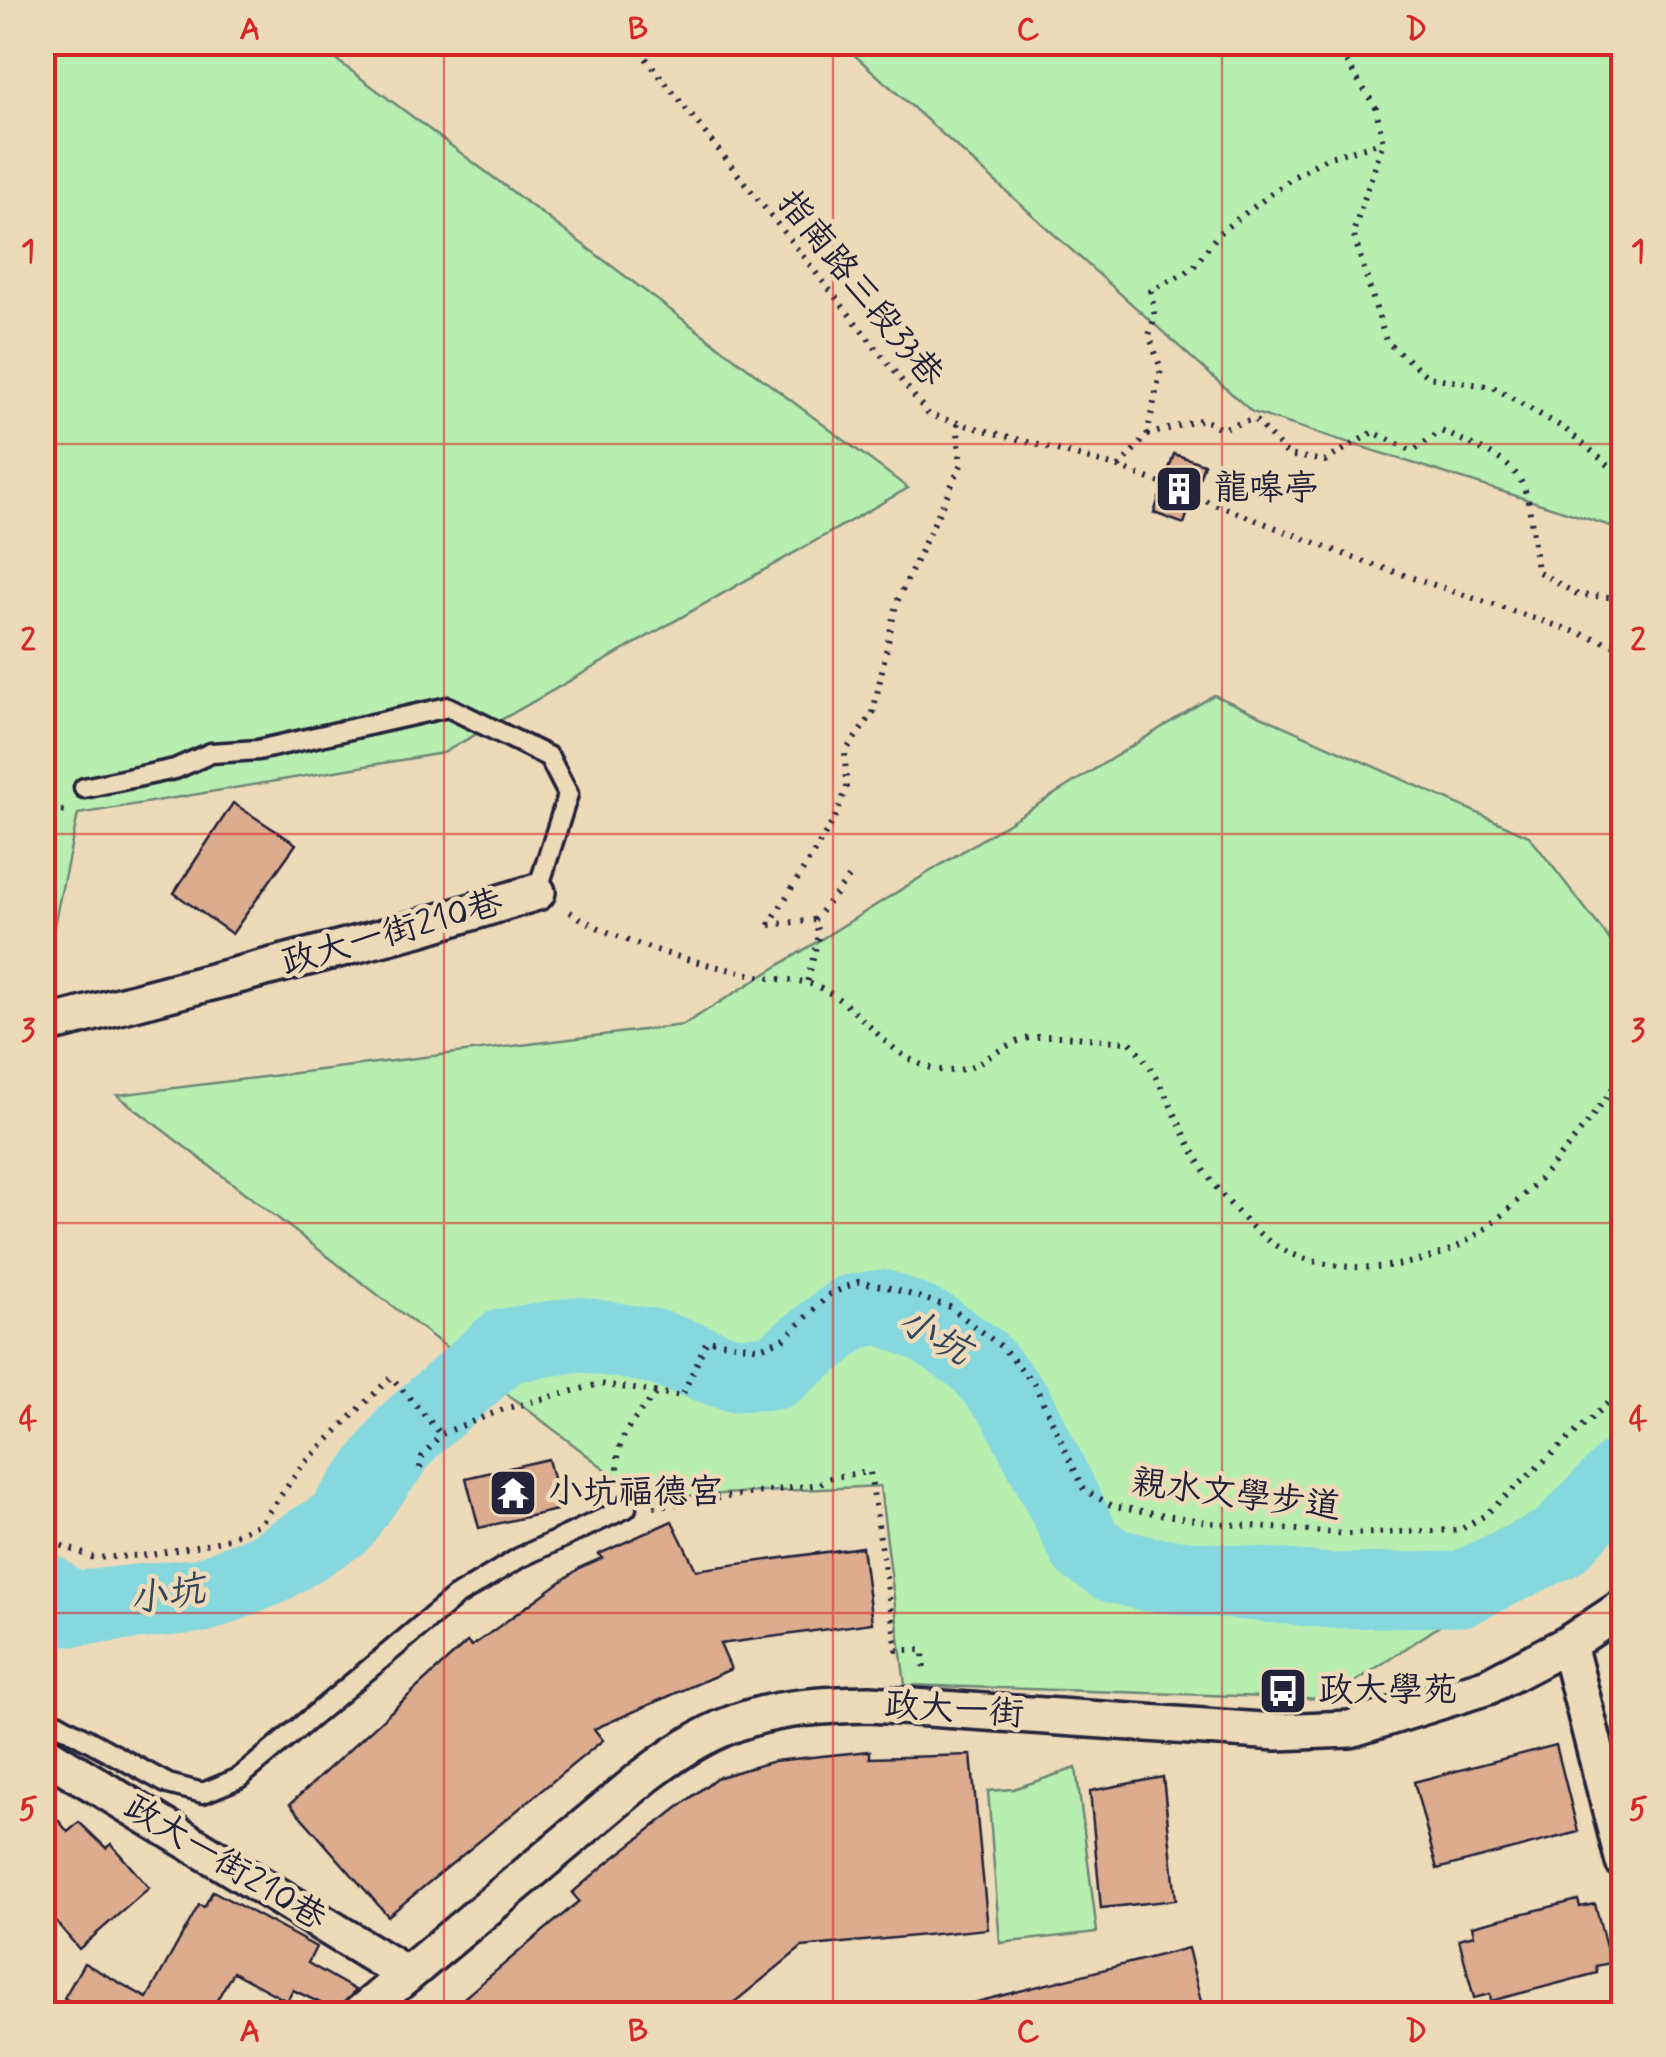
<svg xmlns="http://www.w3.org/2000/svg" width="1666" height="2057" viewBox="0 0 1666 2057" font-family="Mynerve,'LXGW WenKai TC',sans-serif">
<rect width="100%" height="100%" fill="#eddab8"/>
<filter id="ink" filterUnits="userSpaceOnUse"><feTurbulence type="fractalNoise" baseFrequency=".01" numOctaves="2"/><feDisplacementMap in="SourceGraphic" scale="20" xChannelSelector="R" yChannelSelector="G"/><feConvolveMatrix kernelMatrix="1 2 1 2 8 2 1 2 1" color-interpolation-filters="sRGB"/></filter>
<g filter="url(#ink)">
<path fill="#b8eeb0" stroke="#6d8876" stroke-width="2.5" d="M 43,43 L 314,43 L 908,488 L 443,753 L 78,814 L 43,976 Z
M 841,43 L 1623,43 L 1623,530 L 1252,412 Z
M 1214,695 L 1529,836 L 1623,957 L 1623,1505 L 1329,1699 L 905,1685 L 880,1486 L 643,1498 L 117,1095 L 683,1025 Z
M 1076,1768 L 1097,1932 L 1000,1943 L 988,1791 L 1013,1789 Z"/>
<g fill="none" stroke-linecap="round" stroke-linejoin="round">
<path stroke="#87d8de" stroke-width="75" d="M 42,1589 L 71,1609 L 203,1595 L 268,1569 L 340,1524 L 408,1432 L 504,1346 L 578,1334 L 652,1346 L 733,1374 L 775,1372 L 851,1312 L 882,1307 L 932,1328 L 979,1361 L 1016,1406 L 1086,1547 L 1112,1565 L 1148,1574 L 1331,1591 L 1461,1589 L 1559,1542 L 1624,1474"/>
</g>
<path fill="#ddac8e" stroke="#22223b" stroke-width="2.5" d="M 1174,454 L 1204,464 L 1184,524 L 1154,513 Z
M 233,803 L 296,844 L 232,934 L 174,893 Z
M 548,1459 L 561,1509 L 479,1528 L 466,1478 Z
M 672,1521 L 696,1570 L 862,1547 L 872,1623 L 720,1644 L 731,1669 L 594,1729 L 603,1740 L 388,1916 L 290,1804 L 467,1642 L 472,1646 L 581,1567 L 602,1558 L 599,1554 Z
M 1556,1745 L 1578,1832 L 1437,1869 L 1414,1782 Z
M 870,1751 L 870,1758 L 971,1755 L 988,1929 L 802,1947 L 720,2014 L 706,2014 L 696,2002 L 681,2014 L 445,2014 L 579,1901 L 572,1893 L 606,1864 L 716,1778 L 774,1761 Z
M 1163,1777 L 1176,1900 L 1101,1908 L 1090,1791 Z
M 42,1801 L 68,1832 L 79,1822 L 106,1848 L 111,1844 L 149,1888 L 79,1949 L 42,1905 Z
M 213,1891 L 316,1947 L 308,1963 L 355,1990 L 339,2012 L 293,1990 L 287,2001 L 233,1972 L 209,2014 L 66,2014 L 72,2003 L 64,1998 L 84,1963 L 147,1998 L 199,1905 L 204,1907 Z
M 1578,1900 L 1580,1907 L 1595,1904 L 1610,1963 L 1596,1966 L 1597,1973 L 1491,2001 L 1490,1994 L 1474,1998 L 1459,1939 L 1474,1935 L 1472,1926 Z
M 1188,1948 L 1204,2014 L 974,2014 L 973,2003 Z"/>
<g fill="none" stroke-linecap="round" stroke-linejoin="round">
<g stroke="#22223b" stroke-width="25">
<path id="lane" d="M 84,788 L 175,769 L 211,753 L 258,750 L 448,707 L 549,757 L 568,794 L 537,892
M 42,1715 L 168,1784 L 203,1793 L 239,1778 L 455,1597 L 519,1558 L 626,1508"/>
</g>
<g stroke="#22223b" stroke-width="42">
<path id="street" d="M 42,1026 L 419,928 L 537,892
M 1568,1644 L 1624,1862
M 42,1752 L 407,1975
M 360,2014 L 645,1776 C 724,1715 772,1706 870,1704 L 1277,1732 L 1350,1729 L 1488,1686 L 1568,1644 L 1624,1607"/>
</g>
<path stroke="#22223b" stroke-width="6" stroke-dasharray="2.5 8" stroke-linecap="butt" d="M 633,42 L 929,415 L 1119,467 L 1362,561 L 1624,648
M 1341,42 L 1344,58 L 1376,108 L 1383,142 L 1353,233 L 1386,341 L 1428,377 L 1493,387 L 1565,429 L 1624,478
M 1147,435 L 1203,419 L 1221,429 L 1254,419 L 1288,455 L 1325,461 L 1373,432 L 1413,451 L 1441,431 C 1535,471 1525,473 1537,571 L 1578,595 L 1624,598
M 1119,467 L 1147,435 L 1161,369 L 1149,335 L 1155,317 L 1151,291 L 1192,269 L 1219,233 L 1295,176 L 1326,158 L 1382,142
M 42,819 L 68,809
M 570,912 C 628,948 696,962 763,977 C 778,980 794,979 808,983 C 860,999 884,1061 940,1070 C 973,1075 989,1053 1016,1042 C 1047,1029 1097,1041 1130,1042 C 1172,1087 1182,1149 1224,1197 C 1237,1212 1256,1233 1273,1244 C 1323,1276 1405,1273 1456,1247 C 1516,1217 1587,1127 1624,1072
M 814,920 L 852,874
M 769,925 L 834,820 L 846,788 L 845,752 L 873,713 L 896,604 L 961,465 L 957,421
M 770,925 L 814,920 L 819,934 L 807,983
M 420,1468 L 422,1457 L 441,1434 L 504,1409 L 600,1384 L 682,1396 L 707,1340 L 760,1348 L 785,1338 L 830,1294 L 858,1282 L 887,1287 L 950,1307 L 1003,1348 L 1035,1385 L 1084,1490 L 1113,1506 L 1213,1523 L 1347,1534 L 1460,1530 L 1484,1516 L 1624,1388
M 620,1479 C 611,1440 633,1421 657,1393
M 654,1507 L 820,1484 L 832,1477 L 870,1472 L 897,1650 L 923,1650 L 924,1671
M 42,1538 L 94,1558 L 151,1555 L 221,1541 L 261,1523 L 302,1466 L 391,1377 L 441,1434"/>
<use href="#lane" stroke="#eddab8" stroke-width="18"/>
<use href="#street" stroke="#eddab8" stroke-width="35"/>
</g>
</g>
<path fill="none" stroke="#d62828" stroke-width="2.5" stroke-opacity="0.55" d="M 444,42 L 444,2014M 833,42 L 833,2014M 1222,42 L 1222,2014M 42,444 L 1624,444M 42,834 L 1624,834M 42,1223 L 1624,1223M 42,1613 L 1624,1613"/>
<defs>
<g id="building-square" transform="scale(2.5)"><rect x="-9" y="-9" width="18" height="18" rx="4" fill="#22223b" stroke="#eddab8"/><path d="M-4-6H4V6H1V3H-1V6H-4ZM-2.5-4.3h1.7v1.8h-1.7ZM.8-4.3h1.7v1.8H.8ZM-2.5-1h1.7V.8h-1.7ZM.8-1h1.7V.8H.8Z" fill="#fff"/></g>
<g id="temple-square" transform="scale(2.5)"><rect x="-9" y="-9" width="18" height="18" rx="4" fill="#22223b" stroke="#eddab8"/><path d="M0-6L5-2H3V0L6.5 2.5H4V6H1.5V3h-3V6H-4V2.5H-6.5L-3 0V-2H-5Z" fill="#fff"/></g>
<g id="bus-square" transform="scale(2.5)"><rect x="-9" y="-9" width="18" height="18" rx="4" fill="#22223b" stroke="#eddab8"/><path d="M-5-6H5V4H4V6H2V4H-2V6H-4V4H-5ZM-3.5-4V0h7V-4ZM-3.5 1.2v1.5H-2V1.2ZM2 1.2v1.5H3.5V1.2Z" fill="#fff"/></g>
</defs>
<g fill-rule="evenodd">
<use href="#building-square" x="1179" y="489"/>
<use href="#temple-square" x="513" y="1493"/>
<use href="#bus-square" x="1283" y="1691"/>
</g>
<g text-anchor="middle" dominant-baseline="central" stroke-width="9" stroke-linejoin="round" paint-order="stroke">
<g font-size="35" fill="#22223b" stroke="#eddab8">
<text transform="translate(860 289) rotate(51)">指南路三段33巷</text>
<text transform="translate(392 933) rotate(-16)">政大一街210巷</text>
<text transform="translate(1236 1495) rotate(7)">親水文學步道</text>
<text transform="translate(954 1710) rotate(4)">政大一街</text>
<text transform="translate(225 1863) rotate(31)">政大一街210巷</text>
</g>
<g font-size="35" fill="#22223b" stroke="#eddab8" text-anchor="start">
<text x="1214" y="489">龍嗥亭</text>
<text x="548" y="1493">小坑福德宮</text>
<text x="1318" y="1691">政大學苑</text>
</g>
<g font-size="38" font-style="italic" fill="#36465c" stroke="#eddab8">
<text transform="translate(934 1337) rotate(30)">小坑</text>
<text transform="translate(167 1596) rotate(-9)">小坑</text>
</g>
</g>
<rect width="1666" height="2057" fill="none" stroke="#eddab8" stroke-width="110"/>
<rect x="55" y="55" width="1556" height="1947" fill="none" stroke="#d62828" stroke-width="4"/>
<g font-size="32" text-anchor="middle" font-weight="bold" fill="#d62828">
<text x="250" y="39">A</text>
<text x="638" y="39">B</text>
<text x="1028" y="39">C</text>
<text x="1416" y="39">D</text>
<text x="28" y="261">1</text>
<text x="1638" y="261">1</text>
<text x="28" y="650">2</text>
<text x="1638" y="650">2</text>
<text x="28" y="1040">3</text>
<text x="1638" y="1040">3</text>
<text x="28" y="1429">4</text>
<text x="1638" y="1429">4</text>
<text x="28" y="1819">5</text>
<text x="1638" y="1819">5</text>
<text x="250" y="2041">A</text>
<text x="638" y="2041">B</text>
<text x="1028" y="2041">C</text>
<text x="1416" y="2041">D</text>
</g>
</svg>
